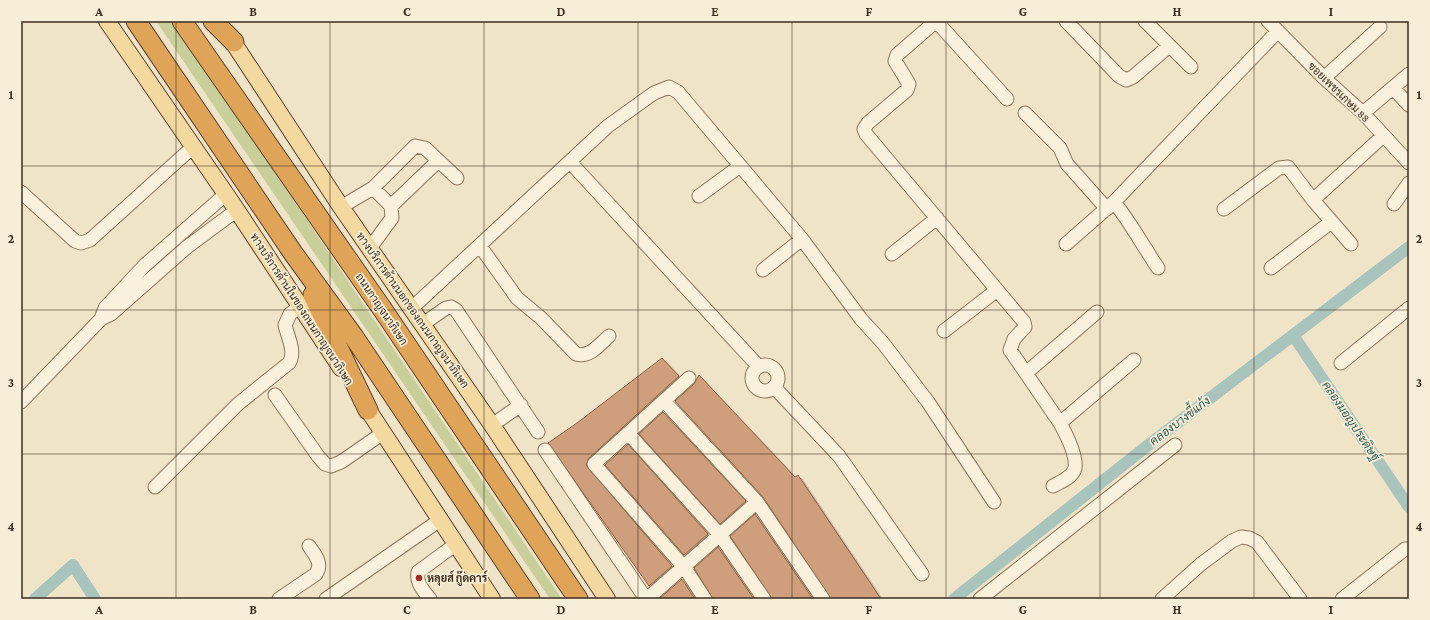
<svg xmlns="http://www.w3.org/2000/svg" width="1430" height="620" viewBox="0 0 1430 620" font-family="'Crimson Pro',Sarabun,serif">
<defs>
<filter id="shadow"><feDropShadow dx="3.5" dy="3.5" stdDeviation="0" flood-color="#0004"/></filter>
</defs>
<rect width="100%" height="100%" fill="#f0e4c8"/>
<path fill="#c9cf9b" d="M 156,21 L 173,21 L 562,599 L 550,599 Z"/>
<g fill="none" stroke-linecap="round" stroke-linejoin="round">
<path stroke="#a9c4bc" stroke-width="12" d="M 1293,335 L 1409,507
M 35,599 L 73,565 L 95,599
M 954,599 L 1151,443 L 1409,247"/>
</g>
<path fill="#cf9f7d" stroke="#8d5f41" filter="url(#shadow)" d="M 662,358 L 679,376 L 589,458 L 586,465 L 672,566 L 649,586 L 548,443 L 577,423 Z
M 699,375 L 795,477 L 798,475 L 881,599 L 831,599 L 763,497 L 675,401 L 694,384 Z
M 663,412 L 746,501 L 720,524 L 639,434 Z
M 628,444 L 708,534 L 684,555 L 605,465 Z
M 755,514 L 813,599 L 772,599 L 730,536 Z
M 718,547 L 754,599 L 713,599 L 694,568 Z
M 682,579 L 695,599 L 659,599 Z"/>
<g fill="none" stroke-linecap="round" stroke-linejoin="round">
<g stroke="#8d765c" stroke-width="15">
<path id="minor" d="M 936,21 L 897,55 L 895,61 L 909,84 L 907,90 L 868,123 L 864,129 L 866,134 L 1024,322 L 1025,327 L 1014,339 L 1010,350 L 1060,423 C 1066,434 1077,456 1075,468 C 1073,477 1061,482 1053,486
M 936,21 L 1007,99
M 1066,21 L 1119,76 L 1126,80 L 1133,77 L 1169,46
M 1145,21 L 1191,67
M 1268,21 L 1324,78 L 1363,113 L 1409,163
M 1324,78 L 1380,27
M 1393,88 L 1409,105
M 1025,113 L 1060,148 L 1067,164 L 1107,209
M 1363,113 L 1409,74
M 570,162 L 759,367
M 373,188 L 415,146 L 425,148 L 457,178
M 21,192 L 75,241 L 81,243 L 90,240 L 194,146
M 699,196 L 740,166
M 1313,200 L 1383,136
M 1114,202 C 1131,223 1143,246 1158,268
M 1394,204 L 1409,183
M 391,206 L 438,161
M 341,207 L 373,188 L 391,206 L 392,218 L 370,248
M 1224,209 L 1279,168 L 1288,167 L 1313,200 L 1351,244
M 1066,244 L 1114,202 L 1278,31
M 480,246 L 517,298 L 541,318 L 576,354 C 590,358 600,344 609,336
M 892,254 L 937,218
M 1271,268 L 1331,222
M 763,270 L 802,239
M 412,308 L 608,126 L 654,93 L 669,87 L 678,92 L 802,239 L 861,319 L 883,343 L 928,402 L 994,502
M 101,319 L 105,308 L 145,265 L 226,194
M 423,324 L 446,308 L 451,307 L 456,310 L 538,432
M 944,331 L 997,290
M 1341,363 L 1409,308
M752 378a13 13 0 1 1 26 0a13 13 0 1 1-26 0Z
M 1026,373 L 1097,312
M 689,378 L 594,464 L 684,567 L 705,599
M 774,387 L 839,456 L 922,574
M 275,395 L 318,456 L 325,464 L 331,466 L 341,462 L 383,433
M 664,401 L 757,502 L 823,599
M 21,402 L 101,319 L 111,314 L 187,247 L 237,210
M 1060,423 L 1134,360
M 492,425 L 521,405
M 628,433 L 720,535 L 764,599
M 545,450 L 646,599
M 155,487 L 238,404 L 289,363 C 296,352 288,338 285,325 L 290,314 L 300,306
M 279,599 L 316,574 C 323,563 315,555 309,546
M 326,599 L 440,520
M 430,599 C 423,590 416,583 418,572 L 456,544
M 647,599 L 757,502
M 980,599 L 1175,445
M 1162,599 L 1201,564 L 1232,541 L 1241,537 L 1249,538 L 1257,542 L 1300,599
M 1342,599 L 1405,549 L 1409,549"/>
</g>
<g stroke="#5b4430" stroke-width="18">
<path id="major" d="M 107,21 L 232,203 L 341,368
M 227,33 L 341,207 L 492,425 L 607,599
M 361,399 L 492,599"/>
</g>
<g stroke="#5b4430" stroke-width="21">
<path id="highway" d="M 136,21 L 293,253 L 354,337 L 530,599
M 182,21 L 383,310 L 578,599
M 213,21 L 234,42
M 313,295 L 368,410"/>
</g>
<use href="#minor" stroke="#faf1dc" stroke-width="13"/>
<use href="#major" stroke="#f3d9a0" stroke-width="16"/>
<use href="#highway" stroke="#e0a458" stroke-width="19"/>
</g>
<path fill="none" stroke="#3d2e20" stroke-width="1" stroke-opacity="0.55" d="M 176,21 L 176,599M 330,21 L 330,599M 484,21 L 484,599M 638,21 L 638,599M 792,21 L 792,599M 946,21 L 946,599M 1100,21 L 1100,599M 1254,21 L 1254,599M 21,166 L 1409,166M 21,310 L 1409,310M 21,454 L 1409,454"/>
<circle fill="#9e2a2b" stroke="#f7eed8" stroke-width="1.5" cx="419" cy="578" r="4"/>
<g text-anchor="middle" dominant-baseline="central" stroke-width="3.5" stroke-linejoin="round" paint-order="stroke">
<g font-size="11" fill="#3d2e20" stroke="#f7eed8">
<text transform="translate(1339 92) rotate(44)">ซอยเพชรเกษม 88</text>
<text transform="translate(302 309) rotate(57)">ทางบริการด้านในของถนนกาญจนาภิเษก</text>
<text transform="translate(382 309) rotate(56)">ถนนกาญจนาภิเษก</text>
<text transform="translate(413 310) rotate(55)">ทางบริการด้านนอกของถนนกาญจนาภิเษก</text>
</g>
<g font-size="11" font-weight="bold" fill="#3d2e20" stroke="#f7eed8" text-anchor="start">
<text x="427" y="578">หลุยส์ กู๊ดคาร์</text>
</g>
<g font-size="12" font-style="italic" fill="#2f5d5a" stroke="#f7eed8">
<text transform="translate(1180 421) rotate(-37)">คลองบางขี้แก้ง</text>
<text transform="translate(1351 421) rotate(56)">คลองมอญประดิษฐ์</text>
</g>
</g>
<rect width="1430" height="620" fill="none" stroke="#f7eed8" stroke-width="44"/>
<rect x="22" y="22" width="1386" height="576" fill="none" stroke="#3d2e20" stroke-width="1.5"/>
<g font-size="13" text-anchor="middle" font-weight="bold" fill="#3d2e20">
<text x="99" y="16">A</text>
<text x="253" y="16">B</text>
<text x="407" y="16">C</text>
<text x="561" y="16">D</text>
<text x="715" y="16">E</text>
<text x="869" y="16">F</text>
<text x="1023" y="16">G</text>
<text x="1177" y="16">H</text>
<text x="1331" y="16">I</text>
<text x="11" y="99">1</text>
<text x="1419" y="99">1</text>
<text x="11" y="243">2</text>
<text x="1419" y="243">2</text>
<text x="11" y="387">3</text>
<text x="1419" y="387">3</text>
<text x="11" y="531">4</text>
<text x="1419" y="531">4</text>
<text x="99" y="614">A</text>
<text x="253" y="614">B</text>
<text x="407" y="614">C</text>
<text x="561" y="614">D</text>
<text x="715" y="614">E</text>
<text x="869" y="614">F</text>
<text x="1023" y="614">G</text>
<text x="1177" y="614">H</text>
<text x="1331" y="614">I</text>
</g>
</svg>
